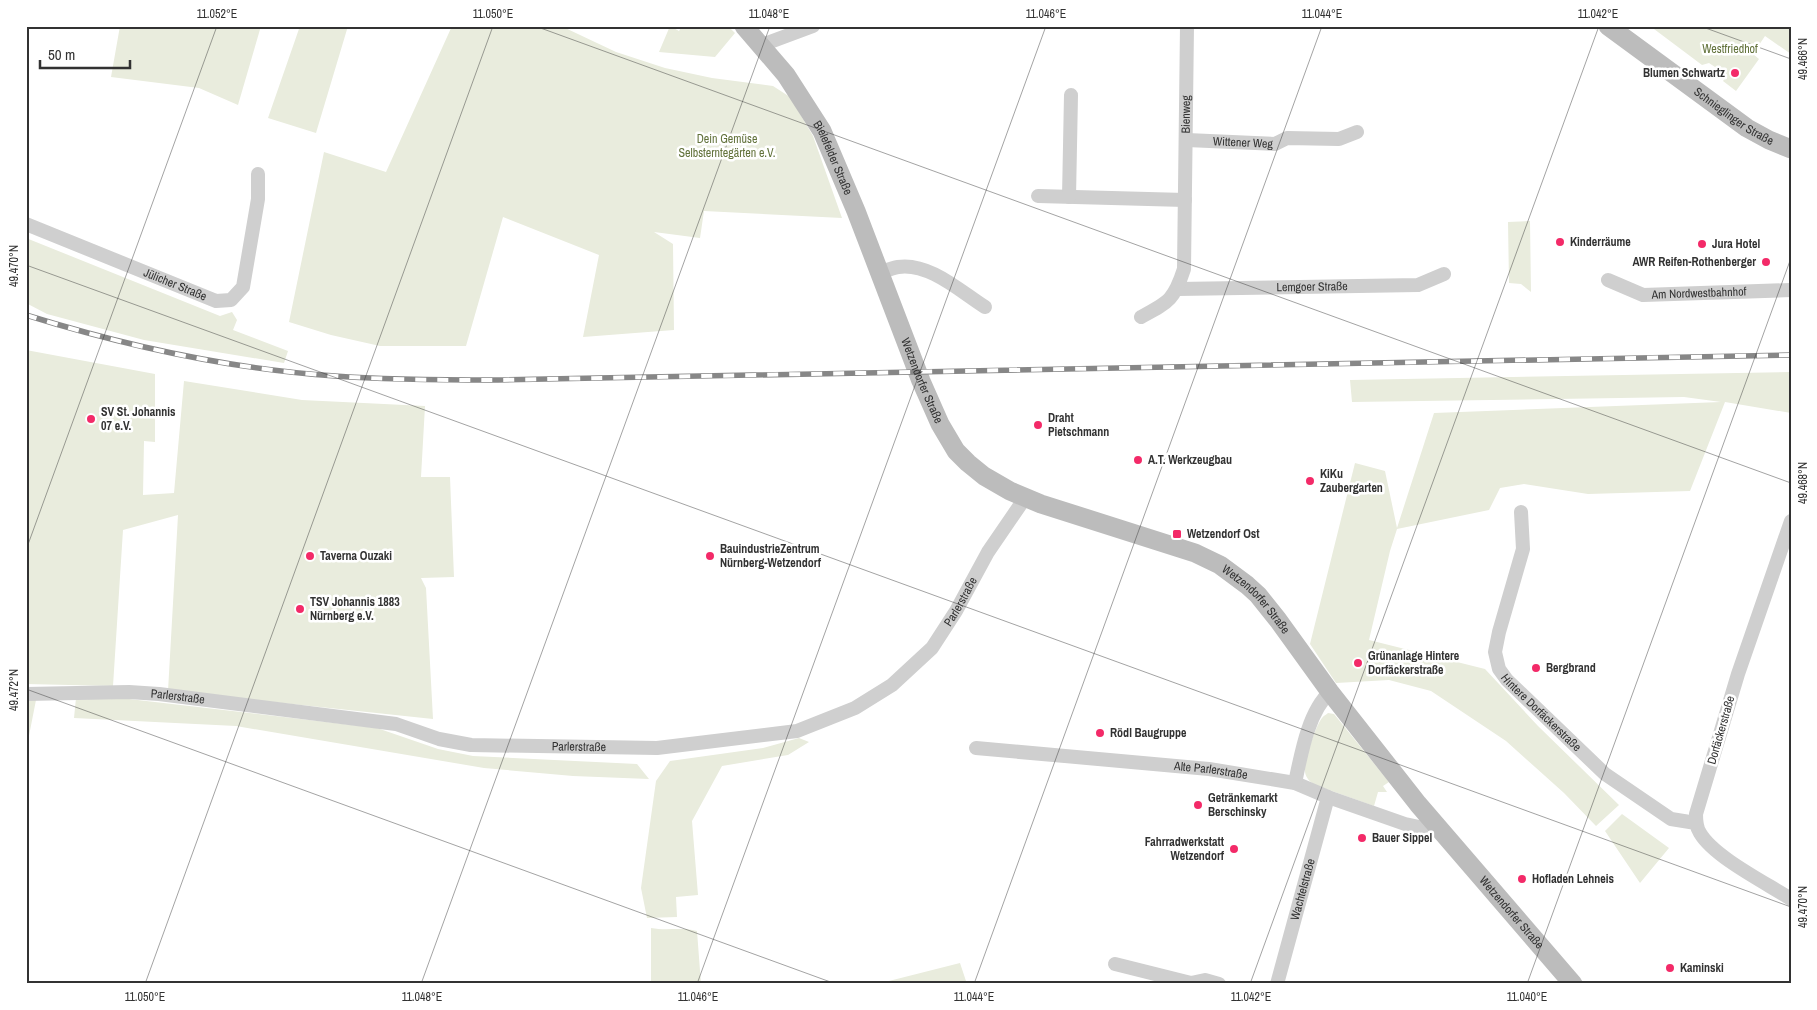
<svg xmlns="http://www.w3.org/2000/svg" width="1817" height="1010" viewBox="0 0 1817 1010" font-family="'Archivo Narrow',sans-serif">
<rect width="100%" height="100%" fill="#fff"/>
<path fill="#e9ecdd" d="M 120,26 L 261,26 L 238,105 L 199,88 L 111,77 Z
M 300,26 L 348,26 L 316,133 L 268,118 Z
M 452,26 L 561,26 L 616,52 L 665,68 L 712,78 L 773,86 L 790,97 L 813,136 L 842,218 L 704,211 L 700,238 L 654,232 L 673,244 L 674,330 L 583,337 L 599,255 L 503,217 L 466,346 L 380,346 L 331,335 L 289,322 L 324,152 L 386,172 Z
M 670,26 L 679,31 L 682,26 L 728,26 L 735,33 L 715,57 L 659,52 Z
M 1650,26 L 1791,26 L 1791,54 L 1765,36 L 1753,54 L 1759,59 L 1736,91 L 1723,81 L 1727,75 L 1709,63 L 1702,65 Z
M 1530,221 L 1531,292 L 1521,284 L 1509,283 L 1508,222 Z
M 26,238 L 220,316 L 232,312 L 237,320 L 233,330 L 288,351 L 284,363 L 144,340 L 47,314 L 26,303 Z
M 26,350 L 155,374 L 155,442 L 144,441 L 143,495 L 174,493 L 184,381 L 302,400 L 425,406 L 421,477 L 450,477 L 454,577 L 421,578 L 426,588 L 433,719 L 168,691 L 178,515 L 123,530 L 113,686 L 26,684 Z
M 1791,372 L 1791,413 L 1725,402 L 1690,491 L 1588,494 L 1524,484 L 1500,488 L 1489,510 L 1397,529 L 1390,551 L 1369,640 L 1485,669 L 1538,726 L 1619,805 L 1596,826 L 1564,793 L 1506,741 L 1431,691 L 1389,680 L 1336,683 L 1310,644 L 1355,463 L 1385,471 L 1397,528 L 1434,413 L 1721,402 L 1684,397 L 1352,402 L 1350,380 Z
M 76,698 L 129,699 L 377,728 L 438,749 L 473,756 L 637,764 L 649,779 L 573,776 L 484,768 L 236,726 L 74,718 Z
M 26,700 L 36,700 L 26,751 Z
M 1328,713 L 1334,714 L 1389,782 L 1383,786 L 1387,792 L 1378,792 L 1374,806 L 1315,785 C 1310,782 1306,778 1305,772 C 1304,761 1315,727 1322,718 C 1324,715 1326,715 1328,713 Z
M 799,738 L 809,742 L 788,755 L 722,766 L 692,821 L 698,895 L 676,897 L 677,917 L 647,918 L 641,888 L 656,781 L 670,761 L 763,748 Z
M 1622,814 L 1669,848 L 1640,883 L 1605,831 Z
M 651,928 C 666,931 681,927 697,931 L 701,984 L 651,984 Z
M 960,963 L 967,984 L 881,983 Z"/>
<g fill="none" stroke-linecap="round" stroke-linejoin="round">
<g stroke="#cfcfcf" stroke-width="14">
<path d="M 762,45 L 813,26"/>
<path id="s1" d="M 1187,140 L 1275,144 L 1287,138 L 1339,139 L 1357,132"/>
<path d="M 1038,196 L 1185,200"/>
<path d="M 1069,197 L 1071,95"/>
<path id="s2" d="M 26,224 L 216,301 L 231,300 L 243,287 L 258,199 L 258,174"/>
<path d="M 879,273 C 885,271 892,268 898,267 C 929,262 961,292 985,307"/>
<path id="s3" d="M 1608,280 L 1643,295 L 1791,290"/>
<path id="s4" d="M 1178,289 L 1418,285 L 1444,274"/>
<path id="s5" d="M 1141,317 C 1169,302 1174,300 1184,269 L 1187,26"/>
<path id="s6" d="M 1521,512 L 1523,549 L 1499,632 L 1495,652 L 1499,669 L 1507,680 L 1605,774 L 1671,819 L 1696,823"/>
<path d="M 1791,521 L 1738,674 L 1696,814 C 1696,821 1696,827 1700,833 C 1714,857 1766,883 1791,899"/>
<path id="s7" d="M 26,694 L 129,692 L 159,694 L 396,724 L 439,739 L 471,745 L 657,748 L 797,731 L 855,708 L 892,685 L 932,648 L 956,611 L 988,552 L 1025,498"/>
<path id="s8" d="M 976,748 L 1209,769 L 1295,783 L 1328,797 L 1405,824 L 1424,828 L 1438,828"/>
<path d="M 1295,783 C 1301,755 1308,712 1330,692"/>
<path d="M 1115,964 L 1191,983 L 1205,980 L 1219,984"/>
<path id="s9" d="M 1277,984 L 1328,797"/>
</g>
<g stroke="#bcbcbc" stroke-width="19">
<path id="s10" d="M 744,26 L 786,75 L 822,131 L 856,211 L 921,381 L 940,424 L 956,451 L 968,463 L 984,476 L 1010,491 L 1041,504 L 1195,553 L 1220,565 L 1247,585 L 1258,595 L 1278,620 L 1330,692 L 1418,804 L 1573,984"/>
<path id="s11" d="M 1608,26 L 1747,128 L 1769,140 L 1791,149"/>
</g>
<g stroke="#878787" stroke-width="5.5">
<path id="rail" d="M 26,315 C 126,346 230,369 335,376 C 389,380 444,380 498,380 L 1791,355"/>
</g>
<use href="#rail" stroke="#fff" stroke-width="4" stroke-dasharray="11" stroke-linecap="butt"/>
</g>
<path fill="none" stroke="#323232" stroke-width="1" stroke-opacity="0.45" d="M 535,26 L 1791,483M 1700,26 L 1791,59M 26,265 L 1791,907M 26,550 L 217,26M 26,689 L 836,984M 145,984 L 493,26M 421,984 L 770,26M 697,984 L 1046,26M 974,984 L 1322,26M 1250,984 L 1599,26M 1527,984 L 1791,258"/>
<g fill="#f32a68" stroke="#fff" stroke-width="2">
<circle cx="1735" cy="73" r="5"/>
<circle cx="1560" cy="242" r="5"/>
<circle cx="1702" cy="244" r="5"/>
<circle cx="1766" cy="262" r="5"/>
<circle cx="91" cy="419" r="5"/>
<circle cx="1038" cy="425" r="5"/>
<circle cx="1138" cy="460" r="5"/>
<circle cx="1310" cy="481" r="5"/>
<rect x="1172" y="529" width="10" height="10" rx="2.5"/>
<circle cx="310" cy="556" r="5"/>
<circle cx="710" cy="556" r="5"/>
<circle cx="300" cy="609" r="5"/>
<circle cx="1358" cy="663" r="5"/>
<circle cx="1536" cy="668" r="5"/>
<circle cx="1100" cy="733" r="5"/>
<circle cx="1198" cy="805" r="5"/>
<circle cx="1362" cy="838" r="5"/>
<circle cx="1234" cy="849" r="5"/>
<circle cx="1522" cy="879" r="5"/>
<circle cx="1670" cy="968" r="5"/>
</g>
<g text-anchor="middle" dominant-baseline="central" stroke-width="5" stroke-linejoin="round" paint-order="stroke">
<g font-size="12" fill="#62723b" stroke="#fff">
<text x="1730" y="49">Westfriedhof</text>
<text x="727" y="139">Dein Gemüse<tspan x="727" dy="14">Selbsterntegärten e.V.</tspan></text>
</g>
<g font-size="12" font-weight="bold" fill="#323232" stroke="#fff" text-anchor="start">
<text x="1725" y="73" text-anchor="end">Blumen Schwartz</text>
<text x="1570" y="242">Kinderräume</text>
<text x="1712" y="244">Jura Hotel</text>
<text x="1756" y="262" text-anchor="end">AWR Reifen-Rothenberger</text>
<text x="101" y="412">SV St. Johannis<tspan x="101" dy="14">07 e.V.</tspan></text>
<text x="1048" y="418">Draht<tspan x="1048" dy="14">Pietschmann</tspan></text>
<text x="1148" y="460">A.T. Werkzeugbau</text>
<text x="1320" y="474">KiKu<tspan x="1320" dy="14">Zaubergarten</tspan></text>
<text x="1187" y="534">Wetzendorf Ost</text>
<text x="720" y="549">BauindustrieZentrum<tspan x="720" dy="14">Nürnberg-Wetzendorf</tspan></text>
<text x="320" y="556">Taverna Ouzaki</text>
<text x="310" y="602">TSV Johannis 1883<tspan x="310" dy="14">Nürnberg e.V.</tspan></text>
<text x="1368" y="656">Grünanlage Hintere<tspan x="1368" dy="14">Dorfäckerstraße</tspan></text>
<text x="1546" y="668">Bergbrand</text>
<text x="1110" y="733">Rödl Baugruppe</text>
<text x="1208" y="798">Getränkemarkt<tspan x="1208" dy="14">Berschinsky</tspan></text>
<text x="1372" y="838">Bauer Sippel</text>
<text x="1224" y="842" text-anchor="end">Fahrradwerkstatt<tspan x="1224" dy="14">Wetzendorf</tspan></text>
<text x="1532" y="879">Hofladen Lehneis</text>
<text x="1680" y="968">Kaminski</text>
</g>
<g font-size="12" fill="#323232" stroke="#fff">
<text stroke="none"><textPath href="#s5" startOffset="222">Bienweg</textPath></text>
<text stroke="none"><textPath href="#s11" startOffset="155">Schnieglinger Straße</textPath></text>
<text stroke="none"><textPath href="#s1" startOffset="56">Wittener Weg</textPath></text>
<text stroke="none"><textPath href="#s10" startOffset="160">Bielefelder Straße</textPath></text>
<text stroke="none"><textPath href="#s2" startOffset="161">Jülicher Straße</textPath></text>
<text stroke="none"><textPath href="#s4" startOffset="134">Lemgoer Straße</textPath></text>
<text stroke="none"><textPath href="#s3" startOffset="94">Am Nordwestbahnhof</textPath></text>
<text stroke="none"><textPath href="#s10" startOffset="400">Wetzendorfer Straße</textPath></text>
<text stroke="none"><textPath href="#s7" startOffset="992">Parlerstraße</textPath></text>
<text stroke="none"><textPath href="#s10" startOffset="819">Wetzendorfer Straße</textPath></text>
<text stroke="none"><textPath href="#s7" startOffset="152">Parlerstraße</textPath></text>
<text stroke="none"><textPath href="#s6" startOffset="222">Hintere Dorfäckerstraße</textPath></text>
<text transform="translate(1721 730) rotate(-74)">Dorfäckerstraße</text>
<text stroke="none"><textPath href="#s7" startOffset="558">Parlerstraße</textPath></text>
<text stroke="none"><textPath href="#s8" startOffset="236">Alte Parlerstraße</textPath></text>
<text stroke="none"><textPath href="#s9" startOffset="98">Wachtelstraße</textPath></text>
<text stroke="none"><textPath href="#s10" startOffset="1224">Wetzendorfer Straße</textPath></text>
</g>
</g>
<rect width="1817" height="1010" fill="none" stroke="#ffffff" stroke-width="55"/>
<path d="M40 60v8h90v-8" fill="none" stroke="#323232" stroke-width="2.5"/>
<text x="48" y="60" font-size="15" fill="#323232" stroke="#ffffff" stroke-width="4" paint-order="stroke">50 m</text>
<rect x="28" y="28" width="1762" height="954" fill="none" stroke="#323232" stroke-width="2"/>
<g font-size="12" text-anchor="middle" fill="#323232">
<text x="217" y="18">11.052°E</text>
<text x="493" y="18">11.050°E</text>
<text x="769" y="18">11.048°E</text>
<text x="1046" y="18">11.046°E</text>
<text x="1322" y="18">11.044°E</text>
<text x="1598" y="18">11.042°E</text>
<text transform="translate(1803 59) rotate(-90)" y="4">49.466°N</text>
<text transform="translate(14 266) rotate(-90)" y="4">49.470°N</text>
<text transform="translate(1803 483) rotate(-90)" y="4">49.468°N</text>
<text transform="translate(14 690) rotate(-90)" y="4">49.472°N</text>
<text transform="translate(1803 907) rotate(-90)" y="4">49.470°N</text>
<text x="145" y="1001">11.050°E</text>
<text x="422" y="1001">11.048°E</text>
<text x="698" y="1001">11.046°E</text>
<text x="974" y="1001">11.044°E</text>
<text x="1251" y="1001">11.042°E</text>
<text x="1527" y="1001">11.040°E</text>
</g>
</svg>
